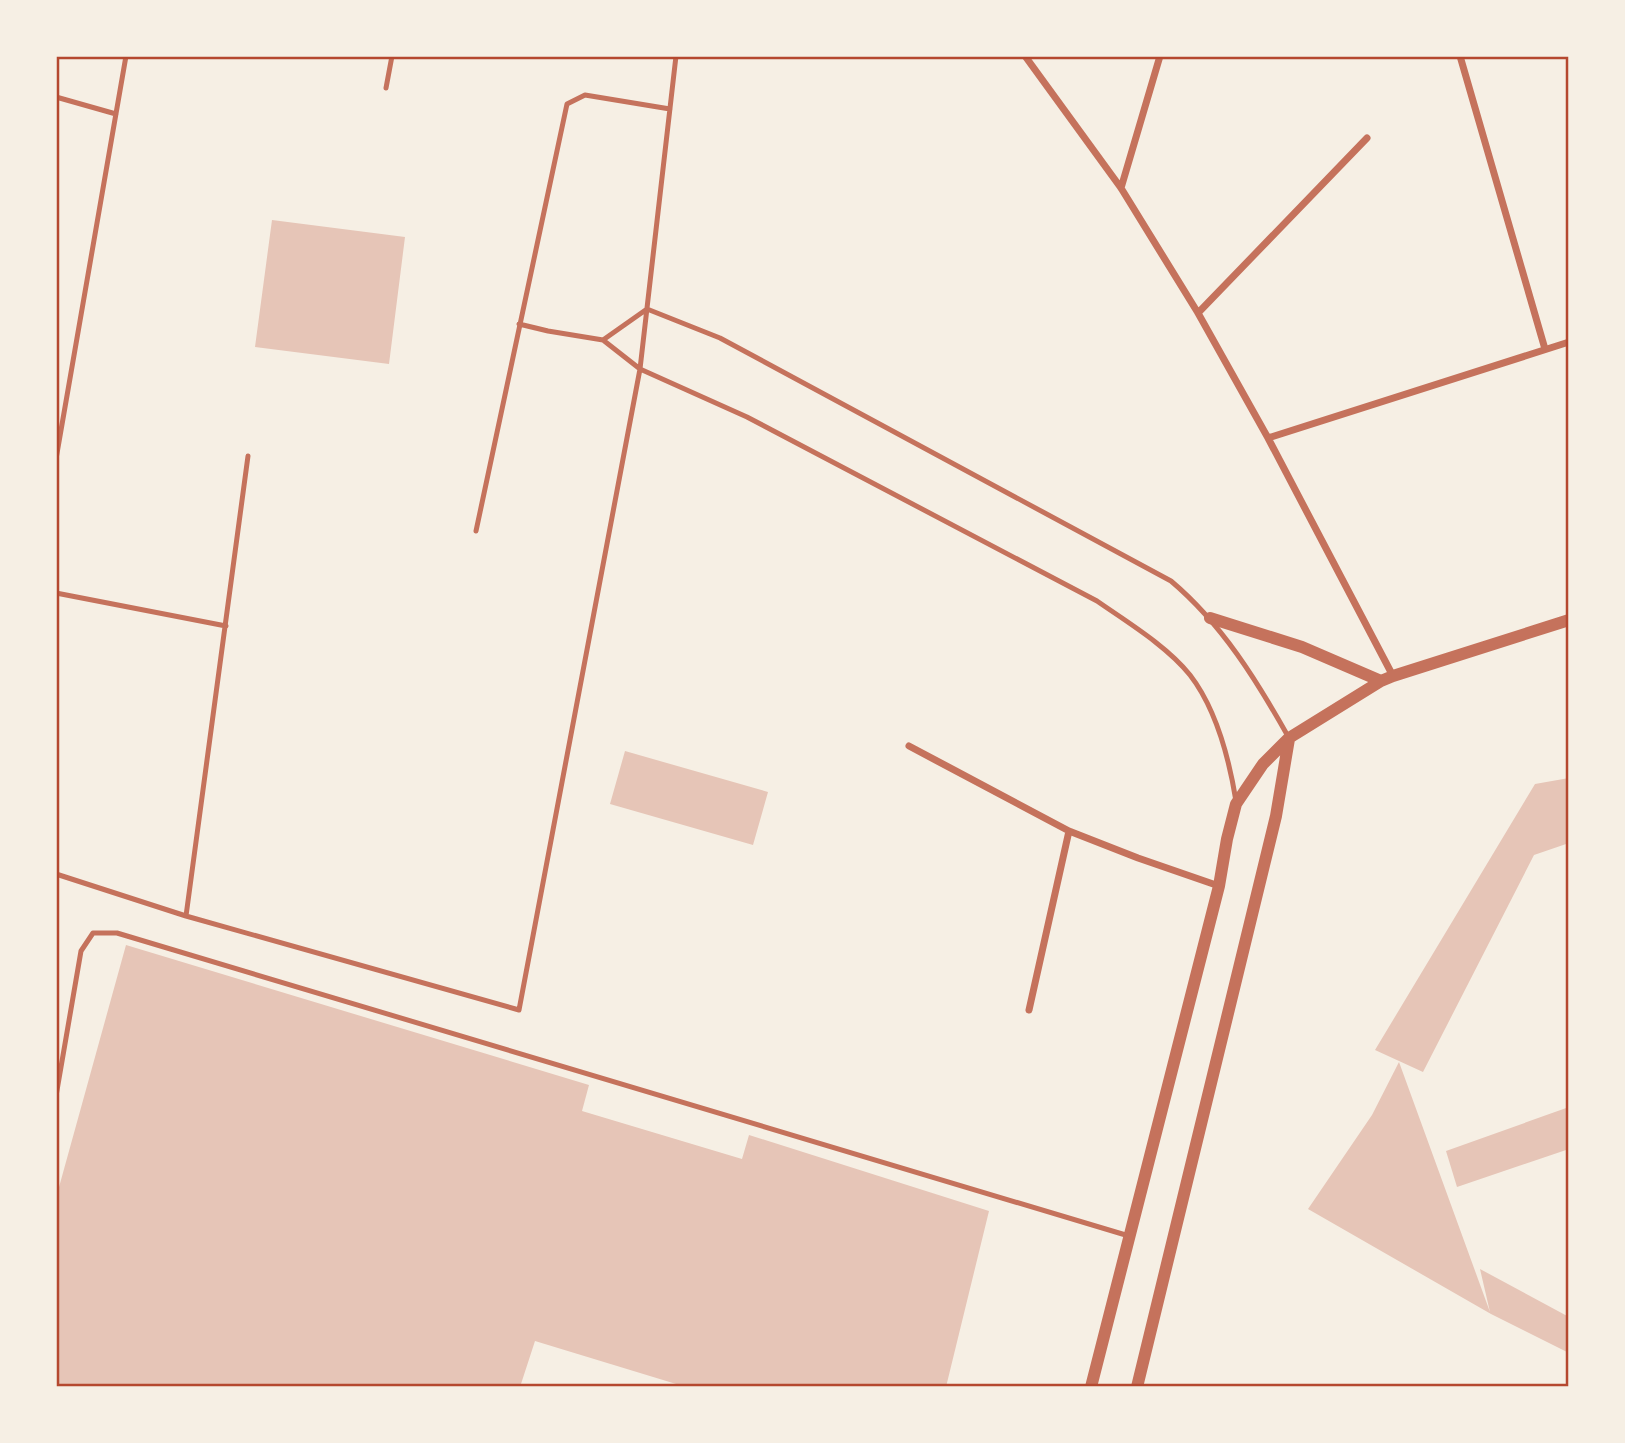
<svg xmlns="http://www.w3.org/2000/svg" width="1625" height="1443" viewBox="0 0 1625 1443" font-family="Poppins,sans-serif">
<rect width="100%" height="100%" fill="#f6efe4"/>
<path fill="#e6c5b7" d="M 272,220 L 405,237 L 389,364 L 255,347 Z
M 625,751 L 768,792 L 753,845 L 610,804 Z
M 1569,778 L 1569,843 L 1534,855 L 1423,1072 L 1375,1050 L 1535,784 Z
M 126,945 L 589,1085 L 582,1111 L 742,1159 L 749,1135 L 989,1211 L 946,1387 L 686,1387 L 535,1341 L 520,1387 L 56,1387 L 56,1198 Z
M 1399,1062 L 1490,1312 L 1480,1269 L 1569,1317 L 1569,1353 L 1491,1314 L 1308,1209 L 1372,1115 Z
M 1569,1107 L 1569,1149 L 1457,1187 L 1446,1151 Z"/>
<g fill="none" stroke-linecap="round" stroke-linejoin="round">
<path stroke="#c5725c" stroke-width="5" d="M 386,88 L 392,56
M 56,97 L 116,114
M 519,324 L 548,331 L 603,340 L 640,369 L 747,417 L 1097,601 C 1127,622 1167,646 1190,675 C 1217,710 1229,758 1236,801
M 603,340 L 647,309 L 720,338 L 1171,581 C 1222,624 1257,681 1289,738
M 56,459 L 126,56
M 476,531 L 567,104 L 585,95 L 670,109
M 56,593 L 226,626
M 56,874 L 186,916 L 519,1010 L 640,369 L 676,56
M 186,916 L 248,456
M 56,1096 L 81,951 L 93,933 L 117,933 L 1129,1236"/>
<path stroke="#c5725c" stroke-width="7" d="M 1025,56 L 1121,188 L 1198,313 L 1268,438 L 1393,676
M 1460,56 L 1545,349
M 1121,188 L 1160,56
M 1198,313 L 1367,138
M 1268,438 L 1569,342
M 909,746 L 1069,831 L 1138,858 L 1219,886
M 1029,1010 L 1069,831"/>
<path stroke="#c5725c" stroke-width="12" d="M 1210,618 L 1302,647 L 1381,681
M 1091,1387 L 1219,886 L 1227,839 L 1236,804 L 1263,764 L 1289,738 L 1381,681 L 1393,676 L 1569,620
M 1137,1387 L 1276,816 L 1289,739"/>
</g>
<rect width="1625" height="1443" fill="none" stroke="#f6efe4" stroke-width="116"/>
<rect x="58" y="58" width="1509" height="1327" fill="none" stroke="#b5482f" stroke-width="2.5"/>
</svg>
